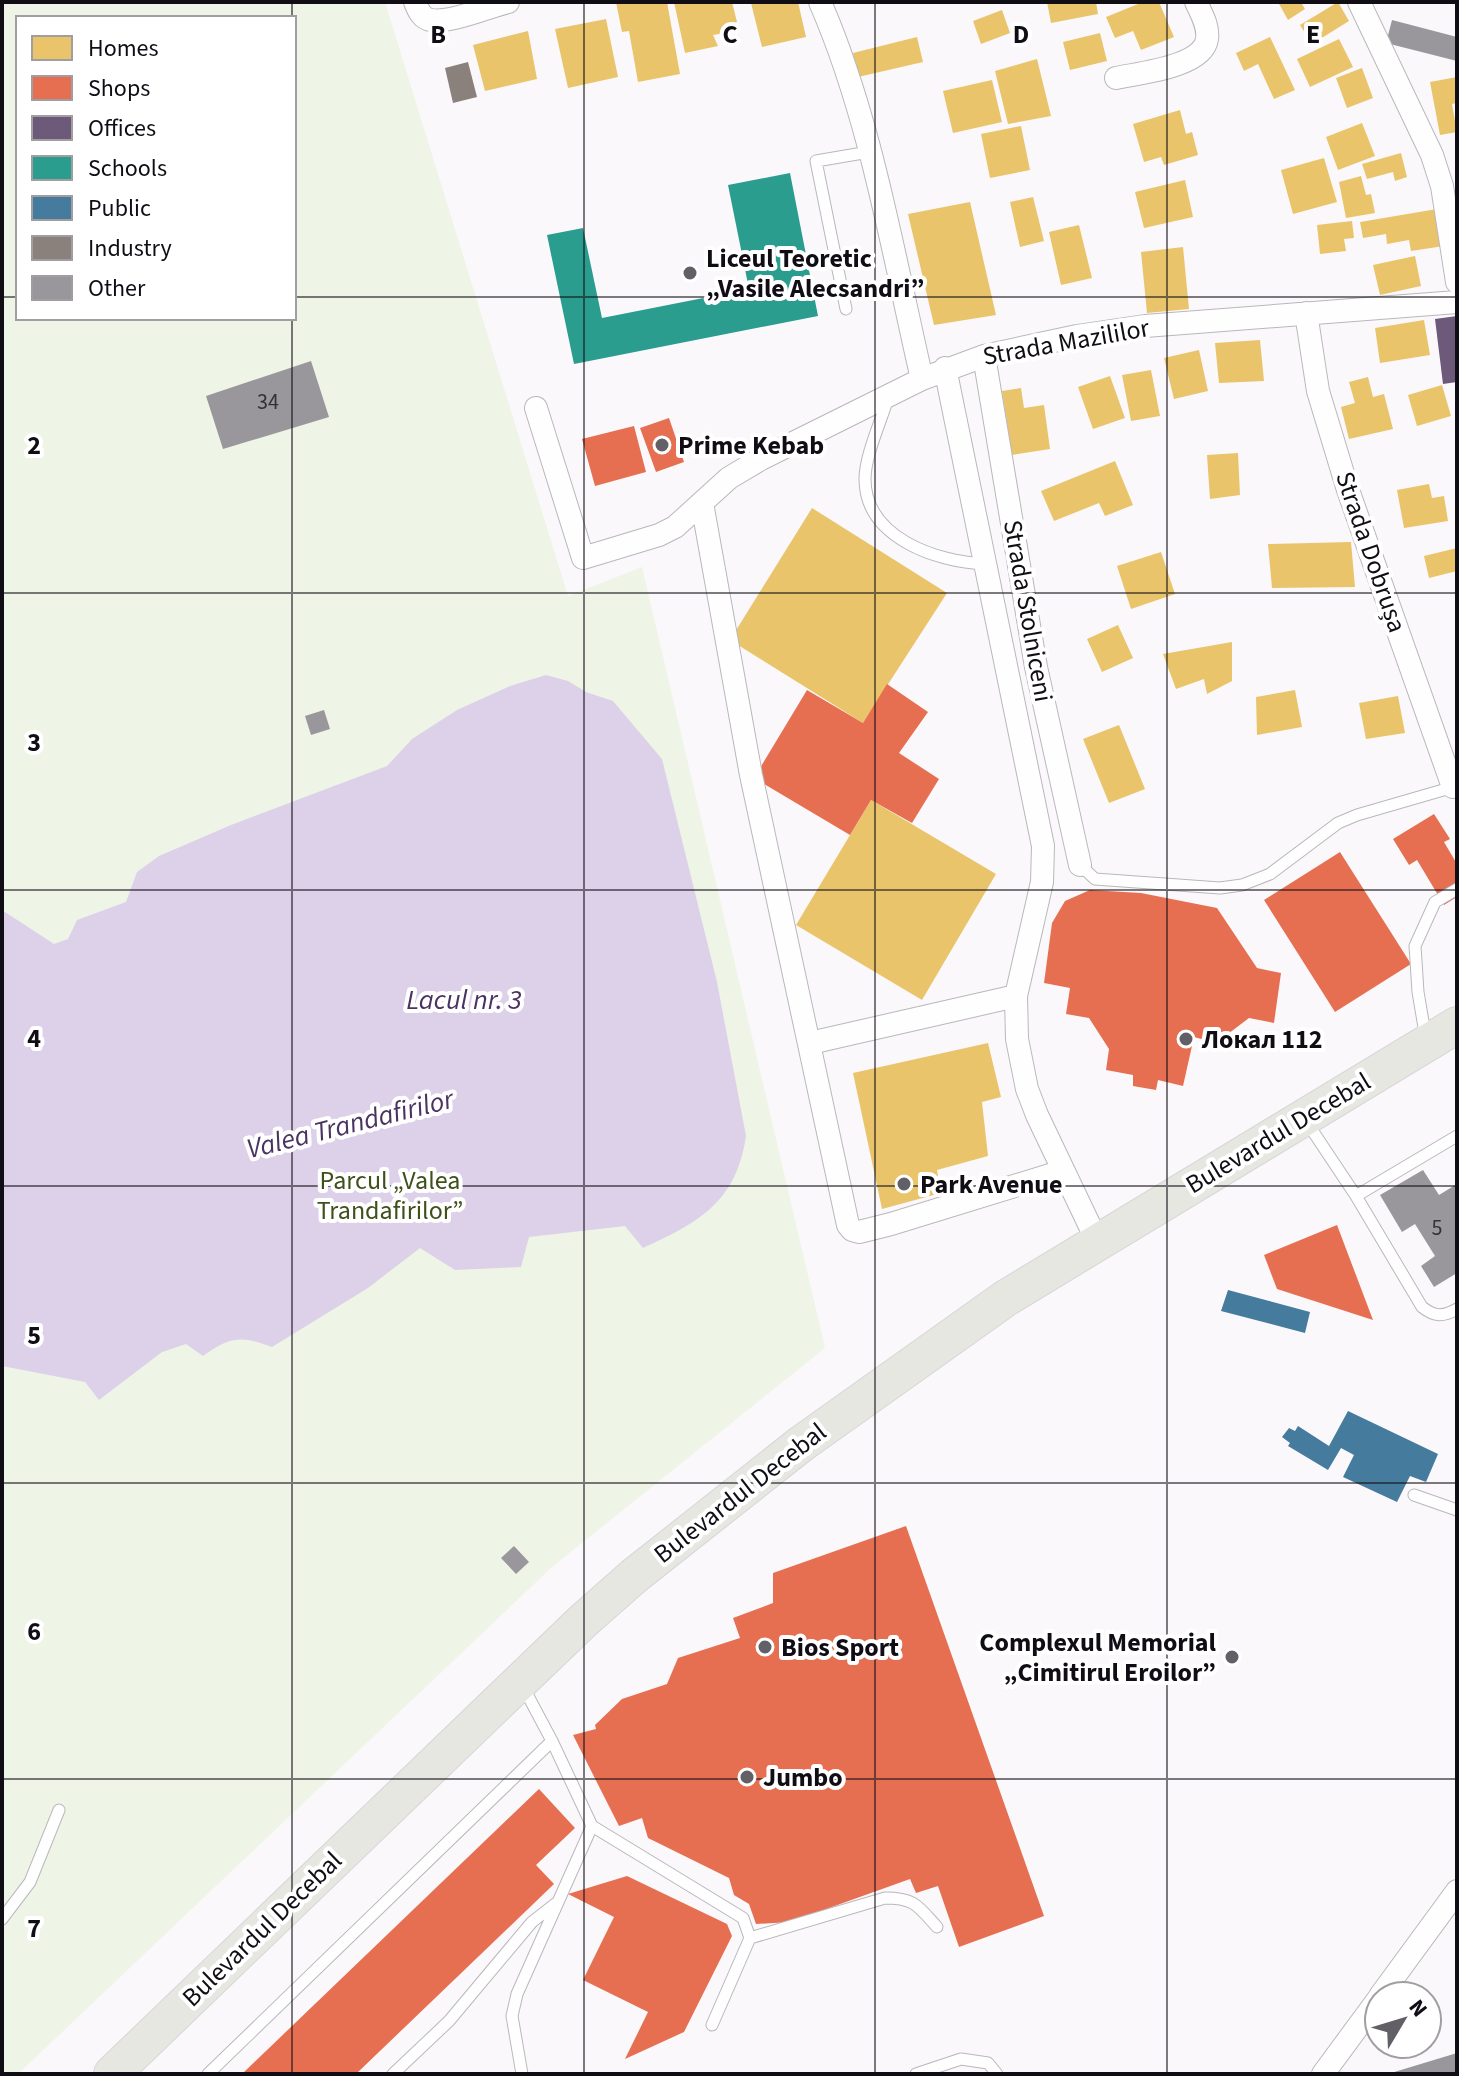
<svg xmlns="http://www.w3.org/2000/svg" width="1459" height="2076" viewBox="0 0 1459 2076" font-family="'Source Sans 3',sans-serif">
<rect width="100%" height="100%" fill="#faf8fb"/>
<path fill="#eef4e6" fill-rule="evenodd" d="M 2,2 L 385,2 L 568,596 L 642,567 L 825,1348 L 552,1567 L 18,2074 L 2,2074 ZM 18,18 L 294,18 L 294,318 L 18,318 Z"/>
<path fill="#ddd1ea" d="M 546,675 L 568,681 L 586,692 L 613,701 L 662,759 L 717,982 L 746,1136 C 736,1202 700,1222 643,1248 L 625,1226 L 529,1237 L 521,1267 L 455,1270 L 420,1248 L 368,1288 L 272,1347 C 240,1335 230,1337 203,1356 L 186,1344 L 162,1352 L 99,1400 L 85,1382 L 2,1366 L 2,910 L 54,944 L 68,939 L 77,920 L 126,902 L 137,872 L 159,856 L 231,825 L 387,766 L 412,739 L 457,710 L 510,686 Z"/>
<path fill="#e9c46a" d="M 616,2 L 667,2 L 680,74 L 638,82 L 629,31 L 622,32 Z
M 674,2 L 732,2 L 737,22 L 723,26 L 725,33 L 713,35 L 718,46 L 685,53 Z
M 756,2 L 798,2 L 806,37 L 762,47 L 751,3 Z
M 1047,2 L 1096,2 L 1098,14 L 1051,23 Z
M 1143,2 L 1159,2 L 1174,37 L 1141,50 L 1133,31 L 1115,38 L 1106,17 Z
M 1278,2 L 1301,2 L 1305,9 L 1288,20 Z
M 1338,2 L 1349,21 L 1312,44 L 1300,25 Z
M 1002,10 L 1010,33 L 981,44 L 973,21 Z
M 606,19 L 618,77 L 568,88 L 555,29 Z
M 528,31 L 537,79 L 485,91 L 473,45 Z
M 1100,33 L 1107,61 L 1070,70 L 1063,42 Z
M 917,37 L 923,62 L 858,77 L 853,53 Z
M 1270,37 L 1295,90 L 1274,99 L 1258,64 L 1244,71 L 1236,53 Z
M 1339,39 L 1353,67 L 1310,87 L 1297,59 Z
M 1037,59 L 1051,116 L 1008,124 L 995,71 Z
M 1362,68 L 1373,98 L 1347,108 L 1336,78 Z
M 1457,77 L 1457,103 L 1452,104 L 1457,132 L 1440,135 L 1430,82 Z
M 992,80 L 1002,122 L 953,133 L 943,91 Z
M 1180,110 L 1186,134 L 1192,132 L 1198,155 L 1164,165 L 1161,157 L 1144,162 L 1133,124 Z
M 1362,123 L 1375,156 L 1338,170 L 1326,137 Z
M 1021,126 L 1030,170 L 990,178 L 981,134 Z
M 1401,153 L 1407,177 L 1395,181 L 1393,172 L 1367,179 L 1362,164 Z
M 1324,158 L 1337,202 L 1293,214 L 1281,170 Z
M 1361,176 L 1366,195 L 1371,194 L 1375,213 L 1346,218 L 1339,182 Z
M 1185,180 L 1193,217 L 1144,228 L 1135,192 Z
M 1033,197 L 1044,241 L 1020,247 L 1010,202 Z
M 970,202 L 996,315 L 934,325 L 908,214 Z
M 1437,209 L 1444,246 L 1411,251 L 1409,240 L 1387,244 L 1386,234 L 1363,238 L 1360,222 Z
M 1352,221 L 1354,238 L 1344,239 L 1346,251 L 1320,254 L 1317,225 Z
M 1079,225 L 1092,278 L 1061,285 L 1049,232 Z
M 1183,247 L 1189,309 L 1147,313 L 1141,252 Z
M 1415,256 L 1421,286 L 1380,295 L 1373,265 Z
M 1424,320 L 1430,355 L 1380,363 L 1375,328 Z
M 1260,340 L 1264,381 L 1219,383 L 1215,343 Z
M 1199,350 L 1208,391 L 1174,399 L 1164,358 Z
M 1151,370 L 1160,416 L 1131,421 L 1122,375 Z
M 1110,376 L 1125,418 L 1093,429 L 1078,387 Z
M 1368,377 L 1373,397 L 1384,394 L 1393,429 L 1349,439 L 1341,407 L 1355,403 L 1349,382 Z
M 1442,385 L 1451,416 L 1417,426 L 1408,395 Z
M 1021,388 L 1024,408 L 1044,405 L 1050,449 L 1012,455 L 1002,391 Z
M 1238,453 L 1240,495 L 1210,499 L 1207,455 Z
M 1115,461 L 1133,505 L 1105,516 L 1099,503 L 1054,521 L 1041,491 Z
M 1429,484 L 1432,498 L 1444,496 L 1448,521 L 1404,528 L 1397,490 Z
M 812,508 L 947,593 L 863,723 L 730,640 Z
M 1351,542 L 1355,587 L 1272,588 L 1268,544 Z
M 1457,548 L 1457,571 L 1429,578 L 1424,556 Z
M 1161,552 L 1175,594 L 1131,609 L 1117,566 Z
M 1118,625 L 1133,658 L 1102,672 L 1087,639 Z
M 1232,642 L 1232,681 L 1207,694 L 1204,679 L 1176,689 L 1163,654 Z
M 1295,690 L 1302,727 L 1257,735 L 1256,697 Z
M 1398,696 L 1405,733 L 1366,739 L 1359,703 Z
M 1119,725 L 1145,789 L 1109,803 L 1083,739 Z
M 871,800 L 996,874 L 922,1000 L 796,925 Z
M 988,1043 L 1001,1097 L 982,1102 L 988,1156 L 937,1170 L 941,1193 L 882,1209 L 853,1073 Z"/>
<path fill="#e76f51" d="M 669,418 L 684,462 L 656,472 L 640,428 Z
M 634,426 L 646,472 L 595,486 L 582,439 Z
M 887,684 L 928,712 L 899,753 L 939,779 L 912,823 L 871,800 L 850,835 L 754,778 L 807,690 L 863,723 Z
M 1434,814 L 1450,839 L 1444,842 L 1457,864 L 1457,897 L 1444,905 L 1417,860 L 1409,865 L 1393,839 Z
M 1340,852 L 1411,964 L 1335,1012 L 1264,900 Z
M 1090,890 L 1141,893 L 1217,908 L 1257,968 L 1281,973 L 1274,1023 L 1249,1018 L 1216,1043 L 1194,1037 L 1183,1086 L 1158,1080 L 1156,1090 L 1133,1086 L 1133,1075 L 1106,1070 L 1109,1049 L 1089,1018 L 1066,1014 L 1070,988 L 1044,983 L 1052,923 L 1065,901 Z
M 1337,1225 L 1373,1320 L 1277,1289 L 1264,1255 Z
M 906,1526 L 1044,1916 L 959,1947 L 938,1886 L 916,1893 L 910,1879 L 790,1922 L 756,1924 L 749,1904 L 734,1895 L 729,1878 L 648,1838 L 642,1818 L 619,1826 L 573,1735 L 596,1729 L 595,1725 L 622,1699 L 667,1684 L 678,1658 L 740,1638 L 733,1618 L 773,1603 L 773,1573 Z
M 539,1789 L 575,1828 L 536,1865 L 554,1884 L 356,2074 L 242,2074 Z
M 627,1876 L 727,1924 L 732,1936 L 684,2032 L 625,2059 L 648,2012 L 583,1980 L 614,1917 L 568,1894 Z"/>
<path fill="#6d597a" d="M 1457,316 L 1457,382 L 1443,384 L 1435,319 Z"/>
<path fill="#2a9d8f" d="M 790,173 L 818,316 L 574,364 L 547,235 L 583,228 L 602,318 L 749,289 L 728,185 Z"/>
<path fill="#457b9d" d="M 1228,1290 L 1310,1312 L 1305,1333 L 1221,1311 Z
M 1348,1411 L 1438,1454 L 1426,1482 L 1410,1476 L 1397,1502 L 1343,1477 L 1354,1455 L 1341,1448 L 1328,1470 L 1288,1446 L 1290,1443 L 1282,1437 L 1289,1428 L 1295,1431 L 1298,1426 L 1329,1446 Z"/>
<path fill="#8a817c" d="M 468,62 L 477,97 L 453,103 L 445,68 Z"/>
<path fill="#9a979c" d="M 1392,20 L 1457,37 L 1457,61 L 1386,43 Z
M 311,361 L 329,417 L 223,449 L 206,396 Z
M 324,710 L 330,729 L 311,735 L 305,716 Z
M 1423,1170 L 1439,1195 L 1457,1184 L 1457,1273 L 1434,1287 L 1421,1266 L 1435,1256 L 1415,1224 L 1402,1232 L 1380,1195 Z
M 514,1546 L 529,1562 L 516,1574 L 501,1558 Z
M 1457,2053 L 1457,2074 L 1391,2074 L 1391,2073 Z"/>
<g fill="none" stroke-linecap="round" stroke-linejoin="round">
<g stroke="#bab7bc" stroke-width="13">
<path id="lane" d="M 846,309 L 816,161 L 869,152
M 889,395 C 882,419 865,455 865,479 C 865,538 937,562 985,564
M 1080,865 L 1095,879 L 1220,888 L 1242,885 L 1270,874 L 1338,823 L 1357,815 L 1457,786
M 1426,1039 L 1418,992 L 1415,946 L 1435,902 L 1457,889
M 1306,1121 L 1356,1196 L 1422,1307 C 1435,1317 1443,1317 1457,1309
M 1356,1196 L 1457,1136
M 1414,1495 L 1457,1510
M 519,1687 L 527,1694 L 552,1741 L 592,1826 L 517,1994 L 512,2016 L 522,2074
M 592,1826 L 743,1918 L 750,1938 L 712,2025
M 2,1919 L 30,1882 L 59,1810
M 750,1938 L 885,1898 C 915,1898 918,1906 937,1927
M 208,2074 L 552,1741
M 393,2074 L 449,2021 L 532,1922 L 555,1904
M 916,2074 L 961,2059 L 988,2063 L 997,2074"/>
</g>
<g stroke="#bab7bc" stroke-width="24">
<path id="street" d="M 415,2 C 418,10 422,19 431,20 C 451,23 488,7 508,2
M 820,2 C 871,119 893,254 922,379
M 1359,2 L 1432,155 L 1442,186 L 1457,282
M 1116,78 C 1139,73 1203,67 1207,39 C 1209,26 1201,13 1196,2
M 1306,313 L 1318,391 L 1348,490 L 1453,787
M 984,356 L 1036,667 L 1080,865
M 945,368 L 1043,846 L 1042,882 L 1016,996 L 1017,1039 L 1027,1089 L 1037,1115 L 1098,1243
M 536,408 L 583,558 L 659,535 L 675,527 L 729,478 L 761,459 L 922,379 L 984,356 L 1077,336 L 1145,326 L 1457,302
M 702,503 L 751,775 L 848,1225 L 852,1230 L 859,1232 L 891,1224 L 1063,1171
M 810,1043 L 1016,996
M 1380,1996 L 1457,1891
M 1323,2074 L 1379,1998"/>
</g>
<g stroke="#d7d6d8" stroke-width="38">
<path id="primary" d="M 112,2074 L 583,1621 L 634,1576 L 801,1444 L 1006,1298 L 1457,1025"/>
</g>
<use href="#lane" stroke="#fefefe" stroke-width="11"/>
<use href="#street" stroke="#fefefe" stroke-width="22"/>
<use href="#primary" stroke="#e5e7e0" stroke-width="36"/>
</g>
<path fill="none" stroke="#110d15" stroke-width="2" stroke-opacity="0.55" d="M 292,2 L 292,18M 584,2 L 584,2074M 875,2 L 875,2074M 1167,2 L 1167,2074M 2,297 L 18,297M 294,297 L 1457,297M 292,318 L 292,2074M 2,593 L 1457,593M 2,890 L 1457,890M 2,1186 L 1457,1186M 2,1483 L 1457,1483M 2,1779 L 1457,1779"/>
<g fill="#635f66" stroke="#fff" stroke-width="3">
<circle cx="690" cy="273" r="8"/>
<circle cx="662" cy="445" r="8"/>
<circle cx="1186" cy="1039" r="8"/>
<circle cx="904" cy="1184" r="8"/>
<circle cx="765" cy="1647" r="8"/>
<circle cx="1232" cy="1657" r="8"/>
<circle cx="747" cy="1777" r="8"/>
</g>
<g text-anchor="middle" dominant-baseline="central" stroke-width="8" stroke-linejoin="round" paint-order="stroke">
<g font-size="22" fill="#333037">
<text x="268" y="402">34</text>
<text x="1437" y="1228">5</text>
</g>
<g font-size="26" font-weight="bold" fill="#110d15" stroke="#fff" text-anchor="start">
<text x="706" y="258">Liceul Teoretic<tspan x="706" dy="30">„Vasile Alecsandri”</tspan></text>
<text x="678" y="445">Prime Kebab</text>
<text x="1202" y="1039">Локал 112</text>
<text x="920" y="1184">Park Avenue</text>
<text x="1216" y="1642" text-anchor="end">Complexul Memorial<tspan x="1216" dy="30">„Cimitirul Eroilor”</tspan></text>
<text x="781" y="1647">Bios Sport</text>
<text x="763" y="1777">Jumbo</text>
</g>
<g font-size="26" fill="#110d15" stroke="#fff">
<text transform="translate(1066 342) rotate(-10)">Strada Mazililor</text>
<text transform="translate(1371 552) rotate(71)">Strada Dobrușa</text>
<text transform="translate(1028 611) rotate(80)">Strada Stolniceni</text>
<text transform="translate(1278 1133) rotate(-31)">Bulevardul Decebal</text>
<text transform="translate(740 1493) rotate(-38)">Bulevardul Decebal</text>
<text transform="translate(262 1929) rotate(-44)">Bulevardul Decebal</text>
</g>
<g font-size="26" fill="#3f501b" stroke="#fff">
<text x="390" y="1180">Parcul „Valea<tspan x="390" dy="30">Trandafirilor”</tspan></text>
</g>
<g font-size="28" font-style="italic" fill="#4b3361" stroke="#fff">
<text x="464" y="1000">Lacul nr. 3</text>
<text transform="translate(350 1124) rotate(-14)">Valea Trandafirilor</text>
</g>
</g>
<g font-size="26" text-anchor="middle" font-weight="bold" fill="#110d15" stroke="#fff" stroke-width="8" stroke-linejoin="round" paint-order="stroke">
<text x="438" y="43">B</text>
<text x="730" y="43">C</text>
<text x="1021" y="43">D</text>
<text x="1313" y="43">E</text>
<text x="34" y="454">2</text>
<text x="34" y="751">3</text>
<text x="34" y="1047">4</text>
<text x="34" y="1344">5</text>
<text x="34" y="1640">6</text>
<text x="34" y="1937">7</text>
</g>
<rect width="1459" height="2076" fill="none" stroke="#110d15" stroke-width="8"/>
<rect x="16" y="16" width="280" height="304" fill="#ffffff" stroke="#a09ea1" stroke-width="2"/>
<rect x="32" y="36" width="40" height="24" fill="#e9c46a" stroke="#a09ea1" stroke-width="2"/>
<text x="88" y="56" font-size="24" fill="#110d15">Homes</text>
<rect x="32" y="76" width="40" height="24" fill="#e76f51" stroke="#a09ea1" stroke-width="2"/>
<text x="88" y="96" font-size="24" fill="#110d15">Shops</text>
<rect x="32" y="116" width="40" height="24" fill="#6d597a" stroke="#a09ea1" stroke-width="2"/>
<text x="88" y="136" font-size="24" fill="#110d15">Offices</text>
<rect x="32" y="156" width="40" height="24" fill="#2a9d8f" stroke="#a09ea1" stroke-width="2"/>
<text x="88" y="176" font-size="24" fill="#110d15">Schools</text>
<rect x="32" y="196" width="40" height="24" fill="#457b9d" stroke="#a09ea1" stroke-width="2"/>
<text x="88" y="216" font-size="24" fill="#110d15">Public</text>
<rect x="32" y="236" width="40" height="24" fill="#8a817c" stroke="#a09ea1" stroke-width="2"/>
<text x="88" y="256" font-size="24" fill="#110d15">Industry</text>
<rect x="32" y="276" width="40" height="24" fill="#9a979c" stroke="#a09ea1" stroke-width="2"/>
<text x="88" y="296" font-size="24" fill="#110d15">Other</text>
<g transform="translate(1403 2020) rotate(52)"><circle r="38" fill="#ffffff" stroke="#a09ea1" stroke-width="2"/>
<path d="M0-6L14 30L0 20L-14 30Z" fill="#635f66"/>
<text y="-12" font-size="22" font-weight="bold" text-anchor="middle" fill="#110d15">N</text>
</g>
</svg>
